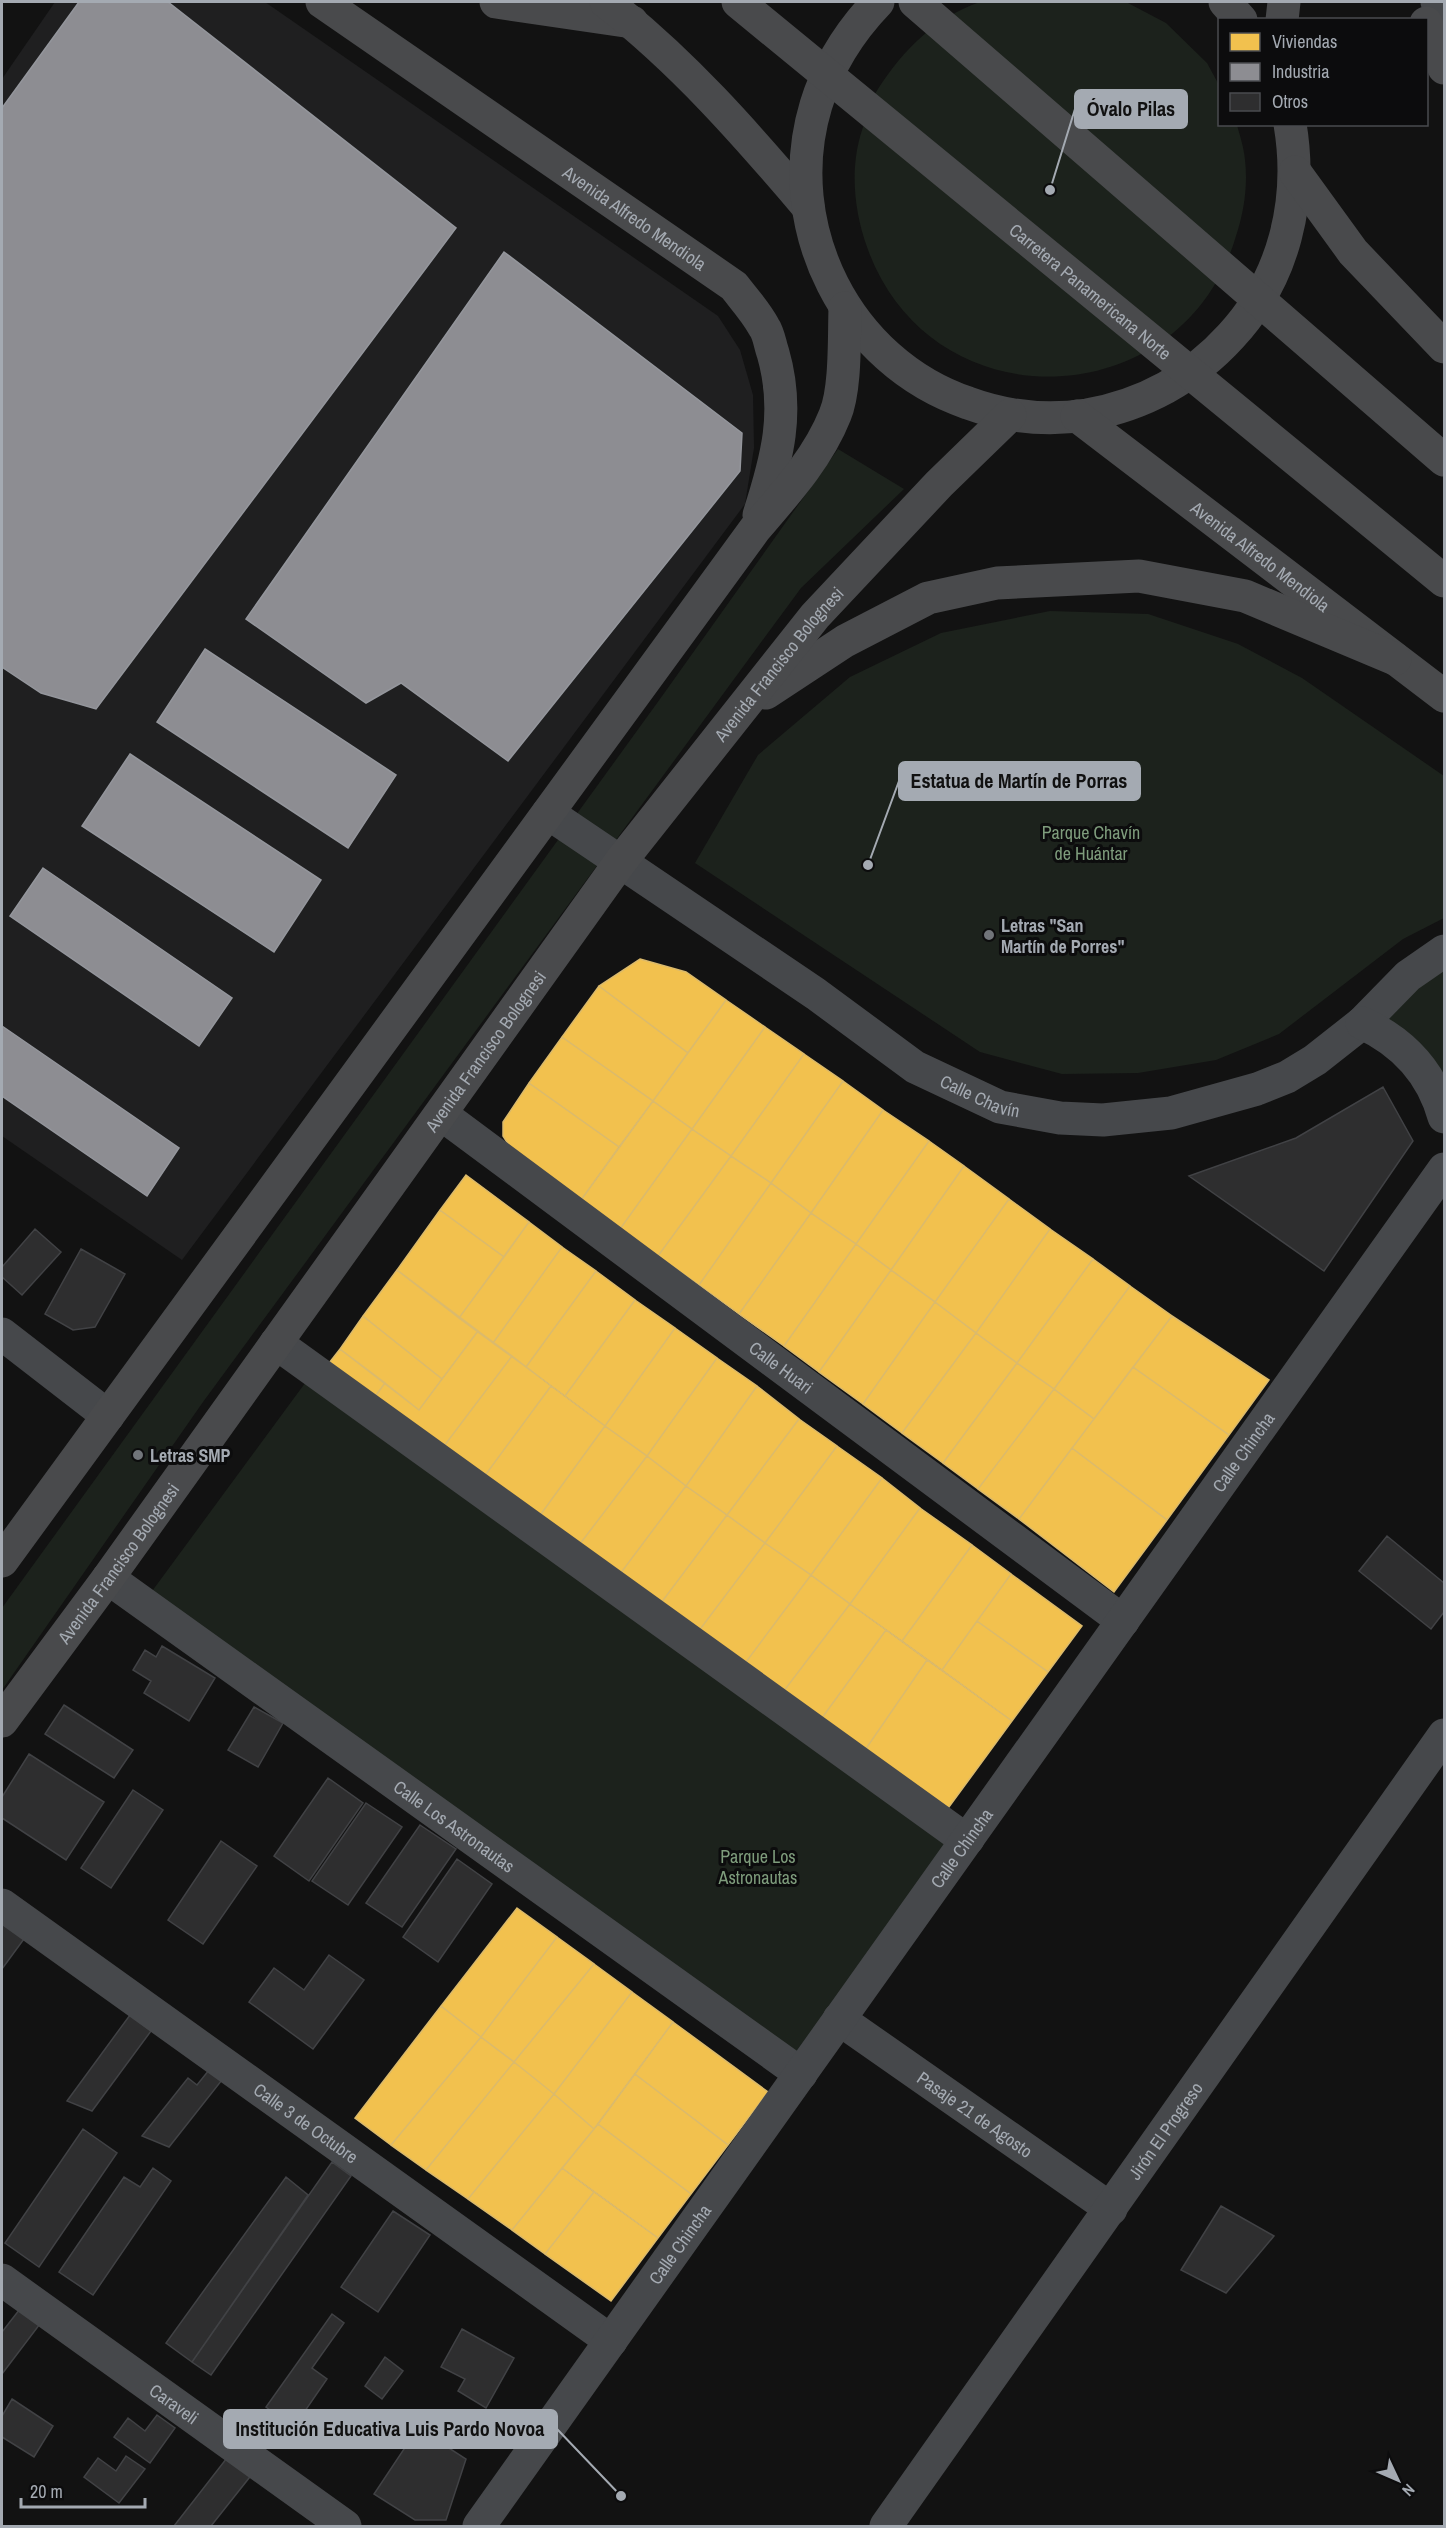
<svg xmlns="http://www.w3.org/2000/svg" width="1446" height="2528" viewBox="0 0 1446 2528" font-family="'Archivo Narrow',sans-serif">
<rect width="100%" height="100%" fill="#121212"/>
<path fill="#1f1f20" d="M 55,2 L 265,2 L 718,316 L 740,350 L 753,395 L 754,448 L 745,504 L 182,1260 L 2,1136 L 2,79 Z"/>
<path fill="#1c221c" d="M 980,2 L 1126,2 L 1166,23 L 1207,63 L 1219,85 L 1220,124 L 1237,125 C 1240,136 1244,148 1245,160 C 1248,185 1244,212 1236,236 C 1183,417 930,426 867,247 C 853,208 849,162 865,122 C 869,111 872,98 878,89 C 903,50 936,17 980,2 Z
M 838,449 L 904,489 L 801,588 L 203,1402 L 2,1690 L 2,1608 L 660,699 Z
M 1050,611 L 1148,614 L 1238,644 L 1302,678 L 1444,776 L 1444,918 L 1403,939 L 1279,1034 L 1216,1060 L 1138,1073 L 1062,1074 L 980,1052 L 695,863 L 758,755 L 850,677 L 941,633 Z
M 1444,951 L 1444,1117 L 1385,1033 L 1393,991 Z
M 311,1375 L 954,1835 L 792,2063 L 147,1598 Z"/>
<path fill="#f2c14e" stroke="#dbba6c" stroke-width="1.5" d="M 640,959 L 686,972 L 726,1000 L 688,1053 L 599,986 Z
M 599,986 L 688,1053 L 653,1101 L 562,1037 Z
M 726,1000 L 765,1027 L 692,1129 L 653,1101 Z
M 765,1027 L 804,1054 L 731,1156 L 692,1129 Z
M 562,1037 L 653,1101 L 619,1147 L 529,1083 Z
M 804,1054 L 843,1081 L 771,1183 L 731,1156 Z
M 843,1081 L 883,1110 L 811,1213 L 771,1183 Z
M 529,1083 L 619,1147 L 581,1200 L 514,1153 L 503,1136 L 503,1122 Z
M 653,1101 L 692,1129 L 620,1229 L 581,1200 Z
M 883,1110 L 929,1141 L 856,1244 L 811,1213 Z
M 692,1129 L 731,1156 L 658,1256 L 620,1229 Z
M 929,1141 L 964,1166 L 891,1270 L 856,1244 Z
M 731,1156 L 771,1183 L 699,1285 L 658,1256 Z
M 964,1166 L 1009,1199 L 935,1302 L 891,1270 Z
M 466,1175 L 529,1222 L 504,1257 L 440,1210 Z
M 771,1183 L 811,1213 L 739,1314 L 699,1285 Z
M 1009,1199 L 1050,1229 L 976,1333 L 935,1302 Z
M 440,1210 L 504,1257 L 459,1318 L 397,1270 Z
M 811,1213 L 856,1244 L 784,1346 L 739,1314 Z
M 529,1222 L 562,1247 L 493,1343 L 459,1318 Z
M 1050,1229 L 1093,1259 L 1017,1363 L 976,1333 Z
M 856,1244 L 891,1270 L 819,1372 L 784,1346 Z
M 562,1247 L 596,1271 L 526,1367 L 493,1343 Z
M 1093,1259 L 1130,1286 L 1054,1389 L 1017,1363 Z
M 397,1270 L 478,1331 L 442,1379 L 363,1316 Z
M 891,1270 L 935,1302 L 863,1404 L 819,1372 Z
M 596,1271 L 635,1300 L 565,1396 L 526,1367 Z
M 1130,1286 L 1172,1316 L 1094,1419 L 1054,1389 Z
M 635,1300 L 675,1328 L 605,1426 L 565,1396 Z
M 935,1302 L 976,1333 L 902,1433 L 863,1404 Z
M 363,1316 L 442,1379 L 419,1410 L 340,1349 Z
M 1172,1316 L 1269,1380 L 1229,1435 L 1133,1367 Z
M 675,1328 L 717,1358 L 647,1456 L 605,1426 Z
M 478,1331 L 512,1356 L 438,1454 L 368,1406 L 385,1383 L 419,1410 Z
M 976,1333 L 1017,1363 L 943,1463 L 902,1433 Z
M 340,1349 L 385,1383 L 368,1406 L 326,1367 Z
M 512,1356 L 551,1386 L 478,1485 L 438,1454 Z
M 717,1358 L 757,1386 L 686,1486 L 647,1456 Z
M 1017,1363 L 1054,1389 L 978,1489 L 943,1463 Z
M 1133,1367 L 1229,1435 L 1167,1520 L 1072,1448 Z
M 551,1386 L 605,1426 L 533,1525 L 478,1485 Z
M 757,1386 L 799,1419 L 727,1515 L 686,1486 Z
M 1054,1389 L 1094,1419 L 1019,1519 L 978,1489 Z
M 799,1419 L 837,1446 L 765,1543 L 727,1515 Z
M 605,1426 L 647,1456 L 573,1553 L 533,1525 Z
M 837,1446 L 882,1478 L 811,1575 L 765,1543 Z
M 1072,1448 L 1167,1520 L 1114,1592 L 1019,1519 Z
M 647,1456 L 686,1486 L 614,1582 L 573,1553 Z
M 882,1478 L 920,1508 L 850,1604 L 811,1575 Z
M 686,1486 L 727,1515 L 655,1611 L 614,1582 Z
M 920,1508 L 972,1545 L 902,1641 L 850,1604 Z
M 727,1515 L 765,1543 L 695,1636 L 655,1611 Z
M 765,1543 L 811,1575 L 740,1670 L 695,1636 Z
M 972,1545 L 1011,1574 L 942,1670 L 902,1641 Z
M 1011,1574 L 1082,1626 L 1048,1672 L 977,1621 Z
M 811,1575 L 850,1604 L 780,1696 L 740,1670 Z
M 850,1604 L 886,1630 L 819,1722 L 780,1696 Z
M 977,1621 L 1048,1672 L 1012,1721 L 942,1670 Z
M 886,1630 L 927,1660 L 863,1753 L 819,1722 Z
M 927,1660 L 1012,1721 L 946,1811 L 863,1753 Z
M 517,1908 L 557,1937 L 481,2037 L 441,2006 Z
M 557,1937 L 594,1964 L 514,2062 L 481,2037 Z
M 594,1964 L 632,1992 L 554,2094 L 514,2062 Z
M 632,1992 L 673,2022 L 594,2129 L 554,2094 Z
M 441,2006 L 481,2037 L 391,2145 L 355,2118 Z
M 673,2022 L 768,2092 L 728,2145 L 635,2074 Z
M 481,2037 L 514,2062 L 426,2170 L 391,2145 Z
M 514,2062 L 554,2094 L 468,2199 L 426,2170 Z
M 635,2074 L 728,2145 L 691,2194 L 598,2124 Z
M 554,2094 L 594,2129 L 512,2230 L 468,2199 Z
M 598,2124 L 691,2194 L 658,2238 L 562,2168 Z
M 562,2168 L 594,2192 L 545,2254 L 512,2230 Z
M 594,2192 L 658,2238 L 611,2301 L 545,2254 Z"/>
<path fill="#8d8d92" stroke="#94969c" stroke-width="1.5" d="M 79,2 L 168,2 L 456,228 L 96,709 L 41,693 L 2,667 L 2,108 Z
M 504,252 L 742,433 L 740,471 L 508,761 L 401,683 L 366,703 L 246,619 Z
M 205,649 L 396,775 L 348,848 L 157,722 Z
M 130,754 L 321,880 L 274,952 L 82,826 Z
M 43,868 L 232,998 L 199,1046 L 10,916 Z
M 2,1026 L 179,1148 L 147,1196 L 2,1096 Z"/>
<path fill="#2e2e2f" stroke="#414245" stroke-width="1.5" d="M 1383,1087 L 1413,1141 L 1324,1271 L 1189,1176 L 1296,1138 Z
M 35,1229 L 61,1252 L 22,1295 L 2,1277 L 2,1267 Z
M 81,1249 L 125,1274 L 95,1327 L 73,1330 L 45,1314 Z
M 1387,1536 L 1444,1583 L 1444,1612 L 1431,1629 L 1359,1571 Z
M 162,1646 L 215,1678 L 189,1721 L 144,1693 L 151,1681 L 133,1670 L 145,1650 L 156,1657 Z
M 64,1705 L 133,1750 L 114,1778 L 45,1734 Z
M 254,1707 L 283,1723 L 258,1767 L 228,1750 Z
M 29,1754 L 104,1802 L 66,1860 L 2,1818 L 2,1797 Z
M 328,1778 L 363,1803 L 309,1881 L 274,1856 Z
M 133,1790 L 163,1810 L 111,1888 L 81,1868 Z
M 366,1803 L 402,1827 L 348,1905 L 312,1881 Z
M 420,1825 L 456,1849 L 402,1927 L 366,1903 Z
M 221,1841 L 257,1866 L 203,1944 L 168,1920 Z
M 457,1859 L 492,1884 L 438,1962 L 403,1937 Z
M 2,1924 L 24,1939 L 2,1969 Z
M 329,1955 L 364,1980 L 313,2049 L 249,2002 L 274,1968 L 304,1990 Z
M 130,2015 L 151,2031 L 92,2111 L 67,2101 Z
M 209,2070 L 222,2080 L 169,2147 L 142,2136 L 188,2078 L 197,2085 Z
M 83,2129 L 117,2153 L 39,2267 L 5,2243 Z
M 332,2162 L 351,2176 L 211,2375 L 192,2362 Z
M 153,2168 L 171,2181 L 93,2295 L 59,2272 L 124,2177 L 140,2187 Z
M 286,2177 L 308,2195 L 192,2362 L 166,2343 Z
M 1221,2206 L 1274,2236 L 1226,2293 L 1181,2270 Z
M 393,2211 L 430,2235 L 378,2312 L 341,2287 Z
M 23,2305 L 43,2320 L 2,2374 L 2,2332 Z
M 332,2314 L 344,2323 L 312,2368 L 327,2379 L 294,2427 L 266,2407 Z
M 462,2329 L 514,2358 L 486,2408 L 458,2391 L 465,2379 L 441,2367 Z
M 385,2357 L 403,2371 L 382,2399 L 365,2386 Z
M 12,2399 L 53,2426 L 34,2457 L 2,2437 L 2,2416 Z
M 157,2415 L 175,2428 L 150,2463 L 114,2437 L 128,2418 L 145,2431 Z
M 418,2428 L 466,2459 L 446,2520 L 415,2520 L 374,2494 Z
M 230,2454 L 253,2473 L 211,2526 L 174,2526 Z
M 126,2456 L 145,2469 L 119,2503 L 84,2477 L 98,2458 L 116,2471 Z"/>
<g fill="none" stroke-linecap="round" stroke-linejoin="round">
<g stroke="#46484b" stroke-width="33">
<path d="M 1437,2 L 1444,7"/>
<path id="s1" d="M 548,813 L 816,994 L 915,1067 L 1000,1107 L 1060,1118 L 1103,1120 L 1171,1113 L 1257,1089 L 1287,1077 L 1315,1060 L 1362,1023 L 1408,976 L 1444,951"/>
<path d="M 1362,1023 C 1403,1042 1432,1073 1444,1117"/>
<path id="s2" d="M 441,1114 L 1123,1621"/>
<path d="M 2,1334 L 108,1416"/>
<path d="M 276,1343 L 955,1832 L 968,1839"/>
<path id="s3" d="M 108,1578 L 801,2074"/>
<path id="s4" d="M 2,1905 L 611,2341"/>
<path id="s5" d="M 839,2019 L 1111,2209"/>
<path id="s6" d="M 2,2280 L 345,2526"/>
<path id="s7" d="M 479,2526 L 1444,1169"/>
<path id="s8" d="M 886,2526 L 1444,1735"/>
</g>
<g stroke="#494a4c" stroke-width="33">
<path id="s9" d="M 322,2 L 734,286 C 744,299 756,312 764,327 C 769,334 770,345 773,353 C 790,412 777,459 759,515"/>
<path d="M 496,2 L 632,22"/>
<path d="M 606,2 C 682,61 746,134 808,207"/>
<path d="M 878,2 C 850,31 828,66 816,105 C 779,227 847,362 968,403 C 1006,417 1047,421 1087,415 C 1143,405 1193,378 1231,336 C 1284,279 1303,201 1290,124"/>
<path d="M 1225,2 L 1241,20"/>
<path d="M 1282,20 L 1284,2"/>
<path d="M 1426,23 L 1444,68"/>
<path d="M 1295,172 L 1353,252 L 1444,347"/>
<path id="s10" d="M 1077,416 L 1444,696"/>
<path d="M 766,693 L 845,641 L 928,598 L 997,583 L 1139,576 L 1245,596 L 1395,659"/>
<path d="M 2,1561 L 755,529 C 785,494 818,458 835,415 C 846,389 844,337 845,308"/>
<path id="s11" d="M 2,1721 L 108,1578 L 621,861 L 815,616 L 939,484 L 1010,415"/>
</g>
<g stroke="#494a4c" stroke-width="33">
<path id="s12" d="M 738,2 L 1444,581"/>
<path d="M 915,2 L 1444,460"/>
</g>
</g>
<g fill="#71757a" stroke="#0c0c0d" stroke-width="2">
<circle cx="989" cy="935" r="6"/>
<circle cx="138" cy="1455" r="6"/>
</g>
<g text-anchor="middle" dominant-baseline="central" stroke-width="6" stroke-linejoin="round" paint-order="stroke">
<g font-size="18" fill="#a4aab2" stroke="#0c0c0d">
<text stroke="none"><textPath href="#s9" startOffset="380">Avenida Alfredo Mendiola</textPath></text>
<text stroke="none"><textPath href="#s12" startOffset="456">Carretera Panamericana Norte</textPath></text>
<text stroke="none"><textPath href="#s10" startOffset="231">Avenida Alfredo Mendiola</textPath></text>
<text stroke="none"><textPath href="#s11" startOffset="1312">Avenida Francisco Bolognesi</textPath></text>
<text stroke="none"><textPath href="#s11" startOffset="826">Avenida Francisco Bolognesi</textPath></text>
<text stroke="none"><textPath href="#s1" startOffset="518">Calle Chavín</textPath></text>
<text stroke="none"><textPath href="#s2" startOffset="424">Calle Huari</textPath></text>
<text stroke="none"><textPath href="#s7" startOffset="1318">Calle Chincha</textPath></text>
<text stroke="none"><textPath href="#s11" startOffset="196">Avenida Francisco Bolognesi</textPath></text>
<text stroke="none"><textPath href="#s3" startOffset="426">Calle Los Astronautas</textPath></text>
<text stroke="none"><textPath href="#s7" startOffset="832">Calle Chincha</textPath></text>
<text stroke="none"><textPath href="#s5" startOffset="166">Pasaje 21 de Agosto</textPath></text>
<text stroke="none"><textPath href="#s4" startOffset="374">Calle 3 de Octubre</textPath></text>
<text stroke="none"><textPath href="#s8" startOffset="484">Jirón El Progreso</textPath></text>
<text stroke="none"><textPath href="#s7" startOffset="346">Calle Chincha</textPath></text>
<text stroke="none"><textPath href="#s6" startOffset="212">Caraveli</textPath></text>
</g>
<g font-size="18" fill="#7e9c7c" stroke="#0c0c0d">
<text x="1091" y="832">Parque Chavín<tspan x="1091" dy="21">de Huántar</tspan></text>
<text x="758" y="1856">Parque Los<tspan x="758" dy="21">Astronautas</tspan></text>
</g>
<g font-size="18" font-weight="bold" fill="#a4aab2" stroke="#0c0c0d" text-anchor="start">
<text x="1001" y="925">Letras "San<tspan x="1001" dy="21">Martín de Porres"</tspan></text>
<text x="150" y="1455">Letras SMP</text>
</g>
</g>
<path fill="none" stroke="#a4aab2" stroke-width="2" d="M1050 190L1075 109M868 865L899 781M621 2496L557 2429"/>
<g fill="#a4aab2" stroke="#0c0c0d" stroke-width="2">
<circle cx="1050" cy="190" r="6"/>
<circle cx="868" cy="865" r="6"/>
<circle cx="621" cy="2496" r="6"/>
</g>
<g fill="#a4aab2" stroke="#a4aab2" stroke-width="2">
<rect x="1075" y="90" width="112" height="38" rx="6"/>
<rect x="899" y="762" width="241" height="38" rx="6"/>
<rect x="224" y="2410" width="333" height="38" rx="6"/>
</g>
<g font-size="20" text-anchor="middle" font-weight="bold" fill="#111">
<text x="1131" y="116">Óvalo Pilas</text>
<text x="1019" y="788">Estatua de Martín de Porras</text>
<text x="390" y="2436">Institución Educativa Luis Pardo Novoa</text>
</g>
<rect width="1446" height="2528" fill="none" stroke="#a4aab2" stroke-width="6"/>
<rect x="1218" y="18" width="210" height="108" fill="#0c0c0d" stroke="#494b4f" stroke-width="1.5"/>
<rect x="1230" y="33" width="30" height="18" fill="#f2c14e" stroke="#494b4f" stroke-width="1.5"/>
<text x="1272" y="48" font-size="18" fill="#a4aab2">Viviendas</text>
<rect x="1230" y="63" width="30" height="18" fill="#8d8d92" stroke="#494b4f" stroke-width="1.5"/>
<text x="1272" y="78" font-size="18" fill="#a4aab2">Industria</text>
<rect x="1230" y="93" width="30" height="18" fill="#2e2e2f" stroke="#494b4f" stroke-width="1.5"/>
<text x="1272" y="108" font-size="18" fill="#a4aab2">Otros</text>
<g transform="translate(1398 2480) rotate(134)" stroke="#0c0c0d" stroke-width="4.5" paint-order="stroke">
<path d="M0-4.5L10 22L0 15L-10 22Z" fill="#a4aab2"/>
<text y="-9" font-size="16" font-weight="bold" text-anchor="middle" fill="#a4aab2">N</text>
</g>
<path d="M21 2498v9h124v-9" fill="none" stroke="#a4aab2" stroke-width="3"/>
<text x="30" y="2498" font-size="18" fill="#a4aab2" stroke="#0c0c0d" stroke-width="4.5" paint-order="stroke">20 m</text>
</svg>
